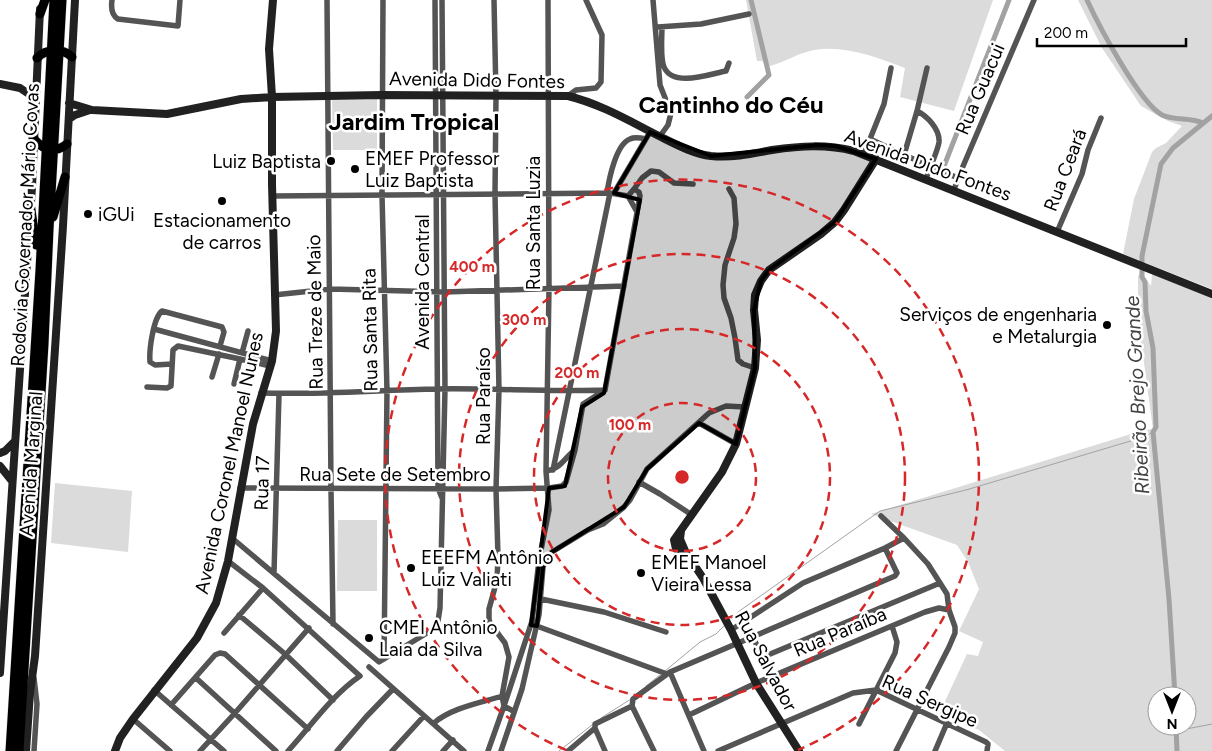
<svg xmlns="http://www.w3.org/2000/svg" width="1212" height="751" viewBox="0 0 1212 751" font-family="Figtree,sans-serif">
<rect width="100%" height="100%" fill="#fff"/>
<path fill="#dbdbdb" fill-rule="evenodd" d="M 746,0 L 993,0 L 954,111 L 900,97 L 905,68 C 875,57 846,45 814,50 C 798,53 785,62 770,66 L 762,61 L 757,61 Z
M 1078,0 L 1212,0 L 1212,289 L 1123,254 L 1134,199 L 1152,152 L 1156,148 L 1166,143 L 1182,126 L 1168,121 L 1141,106 L 1102,48 Z
M 377,98 L 377,150 L 333,150 L 332,99 Z
M 1140,274 L 1143,275 L 1151,286 L 1152,274 L 1212,298 L 1212,751 L 1005,751 L 979,730 L 939,714 L 967,654 L 978,656 L 983,642 L 959,631 L 979,589 L 968,562 L 957,545 L 871,514 L 1144,430 L 1153,429 L 1138,319 L 1138,276 ZM 1157,696 L 1187,696 L 1187,726 L 1157,726 Z
M 55,483 L 132,491 L 128,552 L 51,543 Z
M 338,520 L 377,520 L 377,591 L 337,591 Z"/>
<g fill="none" stroke-linecap="round" stroke-linejoin="round">
<path stroke="#a2a2a2" stroke-width="1" d="M 731,619 L 738,612 L 880,511 L 966,490 L 1144,437 L 1153,432
M 665,671 L 700,642 L 716,634 L 725,625
M 646,686 L 660,675
M 601,718 L 631,699
M 1176,731 L 1212,724
M 559,751 L 592,725"/>
<path stroke="#a2a2a2" stroke-width="5" d="M 1087,0 C 1099,26 1139,102 1162,115 C 1175,121 1190,117 1203,123
M 747,97 L 769,75 L 751,0
M 944,166 L 1009,0
M 1175,696 L 1169,599 L 1153,432 L 1156,427 L 1153,348 L 1146,311 L 1145,282 L 1142,277 L 1142,256 L 1161,164 L 1173,148 L 1212,116
M 1176,726 L 1177,751"/>
<g stroke="#dbdbdb" stroke-width="10">
<path id="primary" d="M 40,14 L 45,0
M 37,58 C 47,48 62,48 72,57
M 33,138 C 43,150 54,154 67,144
M 30,203 L 36,245
M 53,217 L 65,177
M 10,751 L 40,270 L 54,0
M 19,751 L 44,344 L 49,229 L 62,0"/>
</g>
<path stroke="#545454" stroke-width="5.5" d="M 112,0 C 111,7 111,15 118,19 L 178,26 L 180,0
M 327,0 L 331,488 L 333,624
M 383,0 L 382,195 L 387,391 L 384,659
M 435,0 L 438,488 L 442,498
M 653,0 L 660,85 L 671,113 L 668,125 L 660,136
M 658,27 L 701,24 L 749,14
M 662,27 C 662,37 660,58 664,67 C 673,88 710,74 726,71 L 729,63
M 568,96 L 576,90 L 596,88 L 601,82 L 602,35 L 586,0
M 917,111 C 927,116 940,129 939,142 C 938,150 929,170 926,179
M 870,139 L 904,155 L 958,178
M 864,154 L 884,104 L 891,68
M 904,155 L 917,111 L 927,68
M 634,189 L 642,178 L 651,171 L 659,172 L 674,183 L 693,184
M 729,189 L 734,198 L 736,224 L 734,238 L 725,265 L 723,285 L 724,298 L 731,318 L 735,338 L 738,360 L 743,364 L 755,368
M 954,190 L 958,178 L 1034,0
M 607,193 C 609,179 616,144 630,139 C 634,137 641,138 646,139
M 614,193 L 650,132
M 272,196 L 610,193 L 628,196 L 634,189 L 639,192 L 640,196 L 605,390 L 583,404 L 575,450 C 564,458 561,469 546,471
M 628,196 L 637,212
M 1057,232 L 1082,174 L 1088,150 L 1101,118
M 274,295 L 330,289 L 445,292 L 624,286
M 154,329 L 272,361
M 242,353 L 248,331
M 240,359 L 270,366
M 172,364 L 155,365 L 150,362 C 149,351 153,318 162,311 L 222,327 L 224,332 L 220,346
M 212,377 L 219,354
M 147,387 L 167,388 L 171,386 L 173,350 L 178,346 L 240,359 L 234,384
M 261,393 C 320,395 378,390 437,389 C 493,388 549,392 605,390
M 699,423 L 736,444
M 553,470 L 610,193
M 639,482 L 660,494 L 692,515
M 240,488 L 496,489 L 549,488 L 562,486 L 566,482 L 575,450
M 881,516 L 904,538 L 928,564 L 947,594 L 949,610 L 955,627 L 955,633 L 949,647 L 896,751
M 232,538 L 379,662 L 432,630 L 438,621 L 440,608 L 445,389 L 442,0
M 228,561 L 263,588 L 360,676 C 332,695 311,726 288,751
M 274,573 L 279,394
M 541,599 L 604,612 L 666,632
M 239,615 L 285,654 L 333,700
M 534,625 L 667,674
M 731,630 L 803,583 L 885,548 L 904,538
M 224,633 L 263,588
M 753,637 L 772,678
M 763,657 L 940,583
M 369,667 L 464,751
M 670,672 L 704,751
M 34,678 L 37,704 L 34,751
M 196,678 L 276,751
M 154,690 L 224,751
M 171,705 L 215,655 L 220,653 L 225,654 L 308,729
M 632,706 L 654,751
M 513,711 L 504,706 L 532,621 L 539,560 L 549,510 L 546,471 L 549,288 L 548,0
M 689,715 L 756,683 L 925,612 L 939,608 L 949,610
M 133,719 L 170,751
M 434,723 C 451,708 480,703 502,696
M 859,724 L 895,653 L 897,642 L 892,626
M 595,728 L 605,751
M 200,751 L 235,713 L 309,628
M 337,751 L 366,717 L 393,689
M 392,751 L 424,716
M 443,751 L 453,740
M 488,751 L 504,706 L 502,696 L 509,657 L 505,643 L 490,623 L 489,619 L 489,609 L 497,580 L 498,557 L 496,489 L 499,390 L 495,194 L 496,96 L 494,0
M 501,751 L 522,689 L 533,641 L 539,615 L 543,567 L 547,558 L 552,552 L 588,530 L 603,524 L 624,507 L 630,500 L 647,469 L 709,413 L 726,406 L 745,407
M 568,751 L 595,728 L 595,724 L 632,706 L 633,699 L 670,672 L 895,576 L 897,573 L 885,548
M 718,751 L 853,693 L 876,690 L 986,742 L 988,744 L 987,751
M 935,751 L 947,723"/>
<path stroke="#212121" stroke-width="8" d="M 0,84 L 20,88 L 35,98
M 69,103 L 92,110 L 167,114 L 241,99 L 272,97 L 381,95 L 568,96 C 601,104 631,122 661,137 C 677,145 694,154 711,156 C 732,158 751,154 772,150 C 800,146 826,144 854,151 L 1212,294
M 69,119 L 75,115 L 90,110
M 0,453 L 5,451 L 15,441
M 0,466 L 12,481
M 681,531 L 680,539 L 686,553 L 703,578 L 731,630 L 756,683 L 799,751
M 691,559 L 676,549 L 674,540 L 722,472 L 736,444 L 755,368 L 757,340 L 754,310 L 755,295 L 761,281 L 769,270 L 821,234 L 835,222 L 844,210 L 876,159
M 0,673 L 32,187 L 40,9
M 26,751 L 30,693 L 35,656 L 63,226 L 75,0
M 115,751 L 120,738 L 133,719 L 197,638 L 216,603 L 228,561 L 253,424 L 272,361 L 276,331 L 272,184 L 272,97 L 269,49 L 273,0"/>
<use href="#primary" stroke="#000" stroke-width="9"/>
</g>
<path fill="#000" fill-opacity="0.2" stroke="#000" stroke-width="4" stroke-linejoin="round" d="M 650,132 L 711,156 L 818,145 L 836,146 L 876,159 L 835,222 L 769,270 L 761,281 L 754,310 L 755,368 L 736,444 L 699,423 L 647,469 L 624,507 L 552,552 L 543,567 L 537,626 L 531,625 L 549,488 L 565,486 L 582,407 L 604,393 L 640,200 L 614,193 Z"/>
<g fill="none" stroke="#d62828" stroke-width="2.5" stroke-dasharray="9 6">
<circle cx="682" cy="477" r="74"/>
<circle cx="682" cy="477" r="148"/>
<circle cx="682" cy="477" r="223"/>
<path d="M566 750A297 297 0 1 1 798 750"/>
</g>
<g fill="#000" stroke="#fff" stroke-width="2">
<circle cx="331" cy="161" r="5"/>
<circle cx="355" cy="169" r="5"/>
<circle cx="222" cy="201" r="5"/>
<circle cx="88" cy="214" r="5"/>
<circle cx="1107" cy="325" r="5"/>
<circle cx="411" cy="568" r="5"/>
<circle cx="641" cy="573" r="5"/>
<circle cx="369" cy="638" r="5"/>
</g>
<g text-anchor="middle" dominant-baseline="central" stroke-width="5" stroke-linejoin="round" paint-order="stroke">
<g font-size="19" fill="#000" stroke="#fff">
<text transform="translate(477 80) rotate(1)">Avenida Dido Fontes</text>
<text transform="translate(980 89) rotate(-67)">Rua Guacui</text>
<text transform="translate(928 165) rotate(20)">Avenida Dido Fontes</text>
<text transform="translate(1065 170) rotate(-69)">Rua Ceará</text>
<text transform="translate(533 223) rotate(-90)">Rua Santa Luzia</text>
<text transform="translate(25 225) rotate(-87)">Rodovia Governador Mário Covas</text>
<text transform="translate(422 282) rotate(-90)">Avenida Central</text>
<text transform="translate(315 312) rotate(-91)">Rua Treze de Maio</text>
<text transform="translate(370 330) rotate(-91)">Rua Santa Rita</text>
<text transform="translate(483 396) rotate(-90)">Rua Paraíso</text>
<text transform="translate(229 463) rotate(-78)">Avenida Coronel Manoel Nunes</text>
<text transform="translate(31 464) rotate(-86)">Avenida Marginal</text>
<text x="395" y="474">Rua Sete de Setembro</text>
<text transform="translate(262 483) rotate(-88)">Rua 17</text>
<text transform="translate(840 632) rotate(-23)">Rua Paraíba</text>
<text transform="translate(766 661) rotate(62)">Rua Salvador</text>
<text transform="translate(930 701) rotate(24)">Rua Sergipe</text>
</g>
<g font-size="19" fill="#000" stroke="#fff" text-anchor="start">
<text x="365" y="158">EMEF Professor<tspan x="365" dy="22">Luiz Baptista</tspan></text>
<text x="321" y="161" text-anchor="end">Luiz Baptista</text>
<text x="98" y="214">iGUi</text>
<text x="222" y="220" text-anchor="middle">Estacionamento<tspan x="222" dy="22">de carros</tspan></text>
<text x="1097" y="314" text-anchor="end">Serviços de engenharia<tspan x="1097" dy="22">e Metalurgia</tspan></text>
<text x="421" y="557">EEEFM Antônio<tspan x="421" dy="22">Luiz Valiati</tspan></text>
<text x="651" y="562">EMEF Manoel<tspan x="651" dy="22">Vieira Lessa</tspan></text>
<text x="379" y="627">CMEI Antônio<tspan x="379" dy="22">Laia da Silva</tspan></text>
</g>
<g font-size="20" font-style="italic" fill="#434343" stroke="#fff">
<text transform="translate(1137 395) rotate(-93)">Ribeirão Brejo Grande</text>
</g>
<g font-size="24" font-weight="bold" fill="#000" stroke="#fff">
<text x="731" y="104">Cantinho do Céu</text>
<text x="414" y="121">Jardim Tropical</text>
</g>
</g>
<circle cx="682" cy="477" r="8" fill="#d62828" stroke="#fff" stroke-width="2.5"/>
<g font-size="15" text-anchor="middle" font-weight="bold" fill="#d62828" stroke="#fff" stroke-width="5" stroke-linejoin="round" paint-order="stroke">
<text x="472" y="272">400 m</text>
<text x="524" y="325">300 m</text>
<text x="577" y="378">200 m</text>
<text x="630" y="430">100 m</text>
</g>
<g transform="translate(1172 711) rotate(180)"><circle r="24" fill="#ffffff" stroke="#999999"/>
<path d="M0-4L9 19L0 12L-9 19Z" fill="#000000"/>
<text y="-8" font-size="14" font-weight="bold" text-anchor="middle" fill="#000000">N</text>
</g>
<path d="M1037 38v8h149v-8" fill="none" stroke="#000000" stroke-width="2.5"/>
<text x="1044" y="38" font-size="15" fill="#000000" stroke="#ffffff" stroke-width="4" paint-order="stroke">200 m</text>
</svg>
